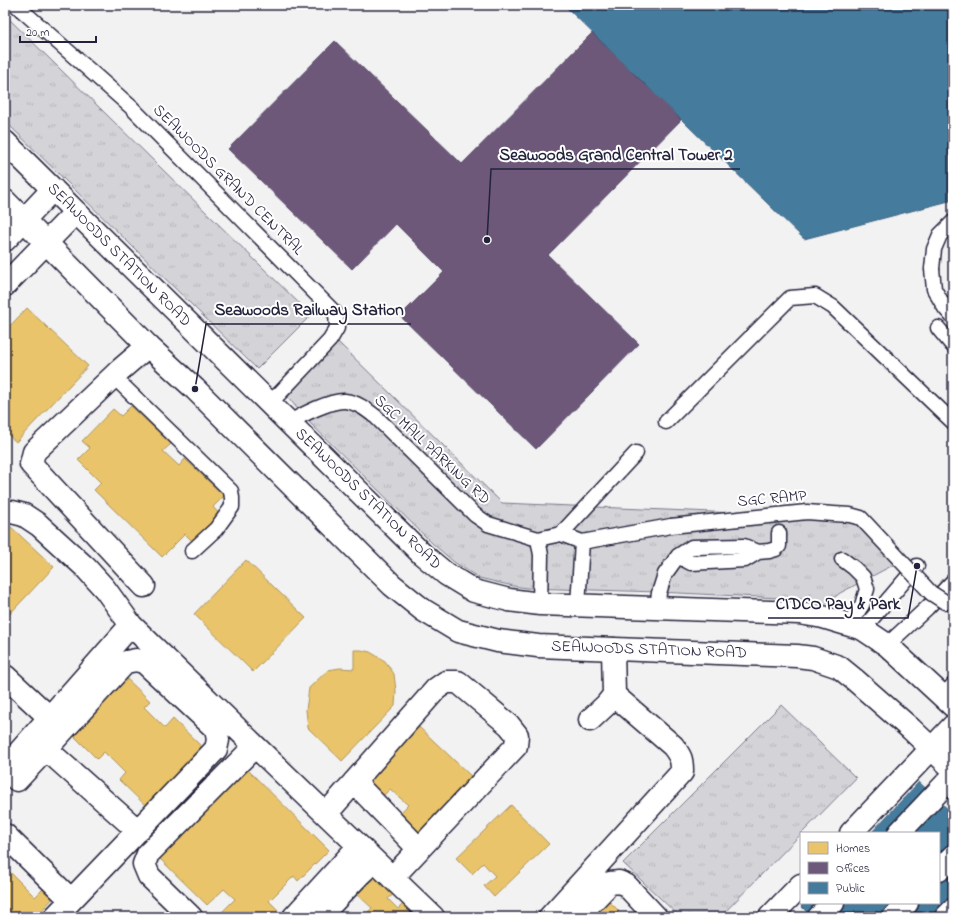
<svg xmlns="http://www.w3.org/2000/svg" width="958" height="922" viewBox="0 0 958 922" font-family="'Indie Flower',sans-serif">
<defs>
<pattern id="grass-tufts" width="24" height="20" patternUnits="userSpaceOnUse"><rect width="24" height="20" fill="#d3d3d8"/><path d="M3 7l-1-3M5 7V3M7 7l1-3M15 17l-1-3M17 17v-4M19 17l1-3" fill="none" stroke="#b5b5ba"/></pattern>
</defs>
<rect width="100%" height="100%" fill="#f2f2f3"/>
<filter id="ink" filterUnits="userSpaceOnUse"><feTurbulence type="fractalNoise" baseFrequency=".025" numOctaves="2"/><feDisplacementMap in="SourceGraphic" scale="8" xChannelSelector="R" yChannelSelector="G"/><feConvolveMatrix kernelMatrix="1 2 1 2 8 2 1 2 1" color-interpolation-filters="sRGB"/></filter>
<g filter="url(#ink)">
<path fill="url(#grass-tufts)" stroke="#7a7a8a" d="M 5,15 L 311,315 L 257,369 L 5,121 Z
M 336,340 L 502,503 L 853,518 L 899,562 L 840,593 L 827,603 L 800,599 L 658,592 L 527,588 L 513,586 L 479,578 L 454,562 L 432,543 L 306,419 L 300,412 L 288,397 Z
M 781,705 L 856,778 L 802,833 L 801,833 L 801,834 L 720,917 L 680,917 L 623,863 Z"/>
<path fill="#e9c46a" stroke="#ad935c" d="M 27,308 L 88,366 L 16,442 L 5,432 L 5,331 Z
M 131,406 L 171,444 L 163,451 L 179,466 L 185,459 L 224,496 L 213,507 L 221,516 L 194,543 L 185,534 L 162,557 L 94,490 L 101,483 L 78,460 L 90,448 L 82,441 L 113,409 L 121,416 Z
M 9,525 L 54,567 L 5,619 L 5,530 Z
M 246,560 L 306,618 L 253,672 L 194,614 Z
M 354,650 L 361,650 L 370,652 L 385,661 L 394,674 L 396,691 L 395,706 L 342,761 L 308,728 L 306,710 L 309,688 L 328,670 L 340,668 L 354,669 Z
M 123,675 L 150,701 L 144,707 L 165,728 L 173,719 L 203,748 L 146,806 L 119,780 L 125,773 L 104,752 L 97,759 L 69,731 Z
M 419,727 L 473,778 L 417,836 L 396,817 L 408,805 L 390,789 L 379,800 L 363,786 Z
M 245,767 L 329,850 L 298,881 L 294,876 L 269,901 L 278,910 L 271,917 L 221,917 L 219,915 L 235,899 L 224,889 L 207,905 L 156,855 Z
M 511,805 L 549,844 L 494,897 L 484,886 L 495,876 L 483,863 L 472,874 L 456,858 Z
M 5,867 L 35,897 L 44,888 L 54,897 L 36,917 L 5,917 Z
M 378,873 L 397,891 L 388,899 L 398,909 L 407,900 L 424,917 L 363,917 L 372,908 L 357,894 Z
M 605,897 L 619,911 L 613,916 L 614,917 L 596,917 L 590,911 Z
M 349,911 L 355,917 L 342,917 Z"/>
<path fill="#6d597a" stroke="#564867" d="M 592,33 L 681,120 L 548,255 L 639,344 L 536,449 L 400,316 L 444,272 L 396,224 L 352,269 L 228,149 L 335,41 L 462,164 Z"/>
<path fill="#457b9d" stroke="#3a6080" d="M 564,5 L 953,5 L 953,200 L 804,239 Z
M 919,782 L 953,814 L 953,893 L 930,917 L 812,917 L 801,906 L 804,903 L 939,903 L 939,833 L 871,833 Z"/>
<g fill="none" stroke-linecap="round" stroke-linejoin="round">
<g stroke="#22223b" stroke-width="17">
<path id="lane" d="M 16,5 L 131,107 L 336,314 L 337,328 L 330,340 L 280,393 L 269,403
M 932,269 L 934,249 L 940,235 L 953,222
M 938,328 L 953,346
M 113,376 L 231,491 L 232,498 L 232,507 L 216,529 L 192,551
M 666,422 L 790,298 L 815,296 L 833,307 L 953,422
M 289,423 C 301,415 331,400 345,401 C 357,402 367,410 376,417 L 475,515 L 488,524 L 538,539 L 561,534 L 636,453
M 561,534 L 582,542 L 671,526
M 538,539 L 541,555 L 540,604
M 678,556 L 691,563 L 745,560 L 758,552 L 769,551 L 776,549 L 779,546 L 779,533
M 842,559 L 854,568 L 863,577 L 867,589 L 862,605 L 849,625
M 578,605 L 582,542
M 657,608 L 659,593 L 665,574 L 678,556 L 692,547 L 744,546 L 758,552
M 863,629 L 917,566
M 887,645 L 927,608 L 953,581
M 943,696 L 953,685"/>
</g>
<g stroke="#22223b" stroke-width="25">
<path id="street" d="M 5,512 L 12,512 L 24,515 L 39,525 L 85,567 L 105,589 L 131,625
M 144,586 L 31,464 L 34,452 L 120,370 L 148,346
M 5,676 L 49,717
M 590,720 L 606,705 L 614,695
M 46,749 L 126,662 L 136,660 L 144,662 L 216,729 L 218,740 L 216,749 L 55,917
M 5,768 L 131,625 L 255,746 L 433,917
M 5,768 L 17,780 L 46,749 L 138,831
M 354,782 L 419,849
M 326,814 L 436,689 L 446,682 L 458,682 L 509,725 L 517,735 L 516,746 L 392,878
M 5,835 L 71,900
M 191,917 L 149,876 L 144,864 L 148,854 L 255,746
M 294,917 L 359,846
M 319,917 L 360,874 L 374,861
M 550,917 L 682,772 C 682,759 681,757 673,746 L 614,695 L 613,649
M 577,917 L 610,883 L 619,882 L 626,885 L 656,917"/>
</g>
<g stroke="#22223b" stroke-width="25">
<path id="secondary" d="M 5,142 L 422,554 L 446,574 L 474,591 L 509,600 L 540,604 L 799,613 L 823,617 L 863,629 L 887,645 L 953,706
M 5,201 L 148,346 L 195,389 L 392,585 L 423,610 L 458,631 L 498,641 L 538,646 L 797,656 L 813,658 L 839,667 L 855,680 L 911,729 L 953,769
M 5,240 L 53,189
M 5,285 L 76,212
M 851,833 L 953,726
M 899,833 L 953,776
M 939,870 L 953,856
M 770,917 L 801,885
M 819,917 L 833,903
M 894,917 L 907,903
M 946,917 L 953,910"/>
</g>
<use href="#lane" stroke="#fff" stroke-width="14"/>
<use href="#street" stroke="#fff" stroke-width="22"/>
<use href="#secondary" stroke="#fff" stroke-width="22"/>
<g stroke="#22223b" stroke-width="17" stroke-linecap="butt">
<path id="lane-bridge" d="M 932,269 L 934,289 L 945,308 L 953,317
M 671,526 L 807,512 L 833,514 L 850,515 L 861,518 L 931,593 L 945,602 L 953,602"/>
</g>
<use href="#lane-bridge" stroke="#fff" stroke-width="14"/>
</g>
</g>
<g text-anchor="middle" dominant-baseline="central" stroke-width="4" stroke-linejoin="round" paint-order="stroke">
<g font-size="16" fill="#22223b" stroke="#fff">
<text transform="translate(228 180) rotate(45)">SEAWOODS GRAND CENTRAL</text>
<text transform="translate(119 255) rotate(45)">SEAWOODS STATION ROAD</text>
<text transform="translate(432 450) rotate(43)">SGC MALL PARKING RD</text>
<text transform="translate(368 499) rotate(44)">SEAWOODS STATION ROAD</text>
<text transform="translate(772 499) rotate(-5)">SGC RAMP</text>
<text transform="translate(649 650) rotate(2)">SEAWOODS STATION ROAD</text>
</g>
</g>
<path fill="none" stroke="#22223b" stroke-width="1.5" d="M487 240L491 169H740M195 389L206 324H411M917 566L908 618H768"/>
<g fill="#22223b" stroke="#fff" stroke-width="1.5">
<circle cx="487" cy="240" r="4"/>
<circle cx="195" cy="389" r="4"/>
<circle cx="917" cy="566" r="4"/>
</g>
<g font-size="17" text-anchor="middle" font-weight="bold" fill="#22223b" stroke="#fff" stroke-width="4" stroke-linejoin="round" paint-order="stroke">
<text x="616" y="160">Seawoods Grand Central Tower 2</text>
<text x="309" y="315">Seawoods Railway Station</text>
<text x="838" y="609">CIDCO Pay &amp; Park</text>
</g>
<rect width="958" height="922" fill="none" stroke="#fff" stroke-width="20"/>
<rect x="10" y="10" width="938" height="902" fill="none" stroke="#22223b" stroke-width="1.5" filter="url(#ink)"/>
<rect x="800" y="832" width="140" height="72" fill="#ffffff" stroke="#a7a7b1"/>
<rect x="808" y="842" width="20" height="12" fill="#e9c46a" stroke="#a7a7b1"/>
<text x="836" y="852" font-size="12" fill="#22223b">Homes</text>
<rect x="808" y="862" width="20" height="12" fill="#6d597a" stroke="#a7a7b1"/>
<text x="836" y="872" font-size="12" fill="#22223b">Offices</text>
<rect x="808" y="882" width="20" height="12" fill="#457b9d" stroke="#a7a7b1"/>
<text x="836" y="892" font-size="12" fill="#22223b">Public</text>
<path d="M20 36v6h76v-6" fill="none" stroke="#22223b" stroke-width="2"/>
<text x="26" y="36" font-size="12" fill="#22223b" stroke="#ffffff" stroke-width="3" paint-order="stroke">20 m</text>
</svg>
